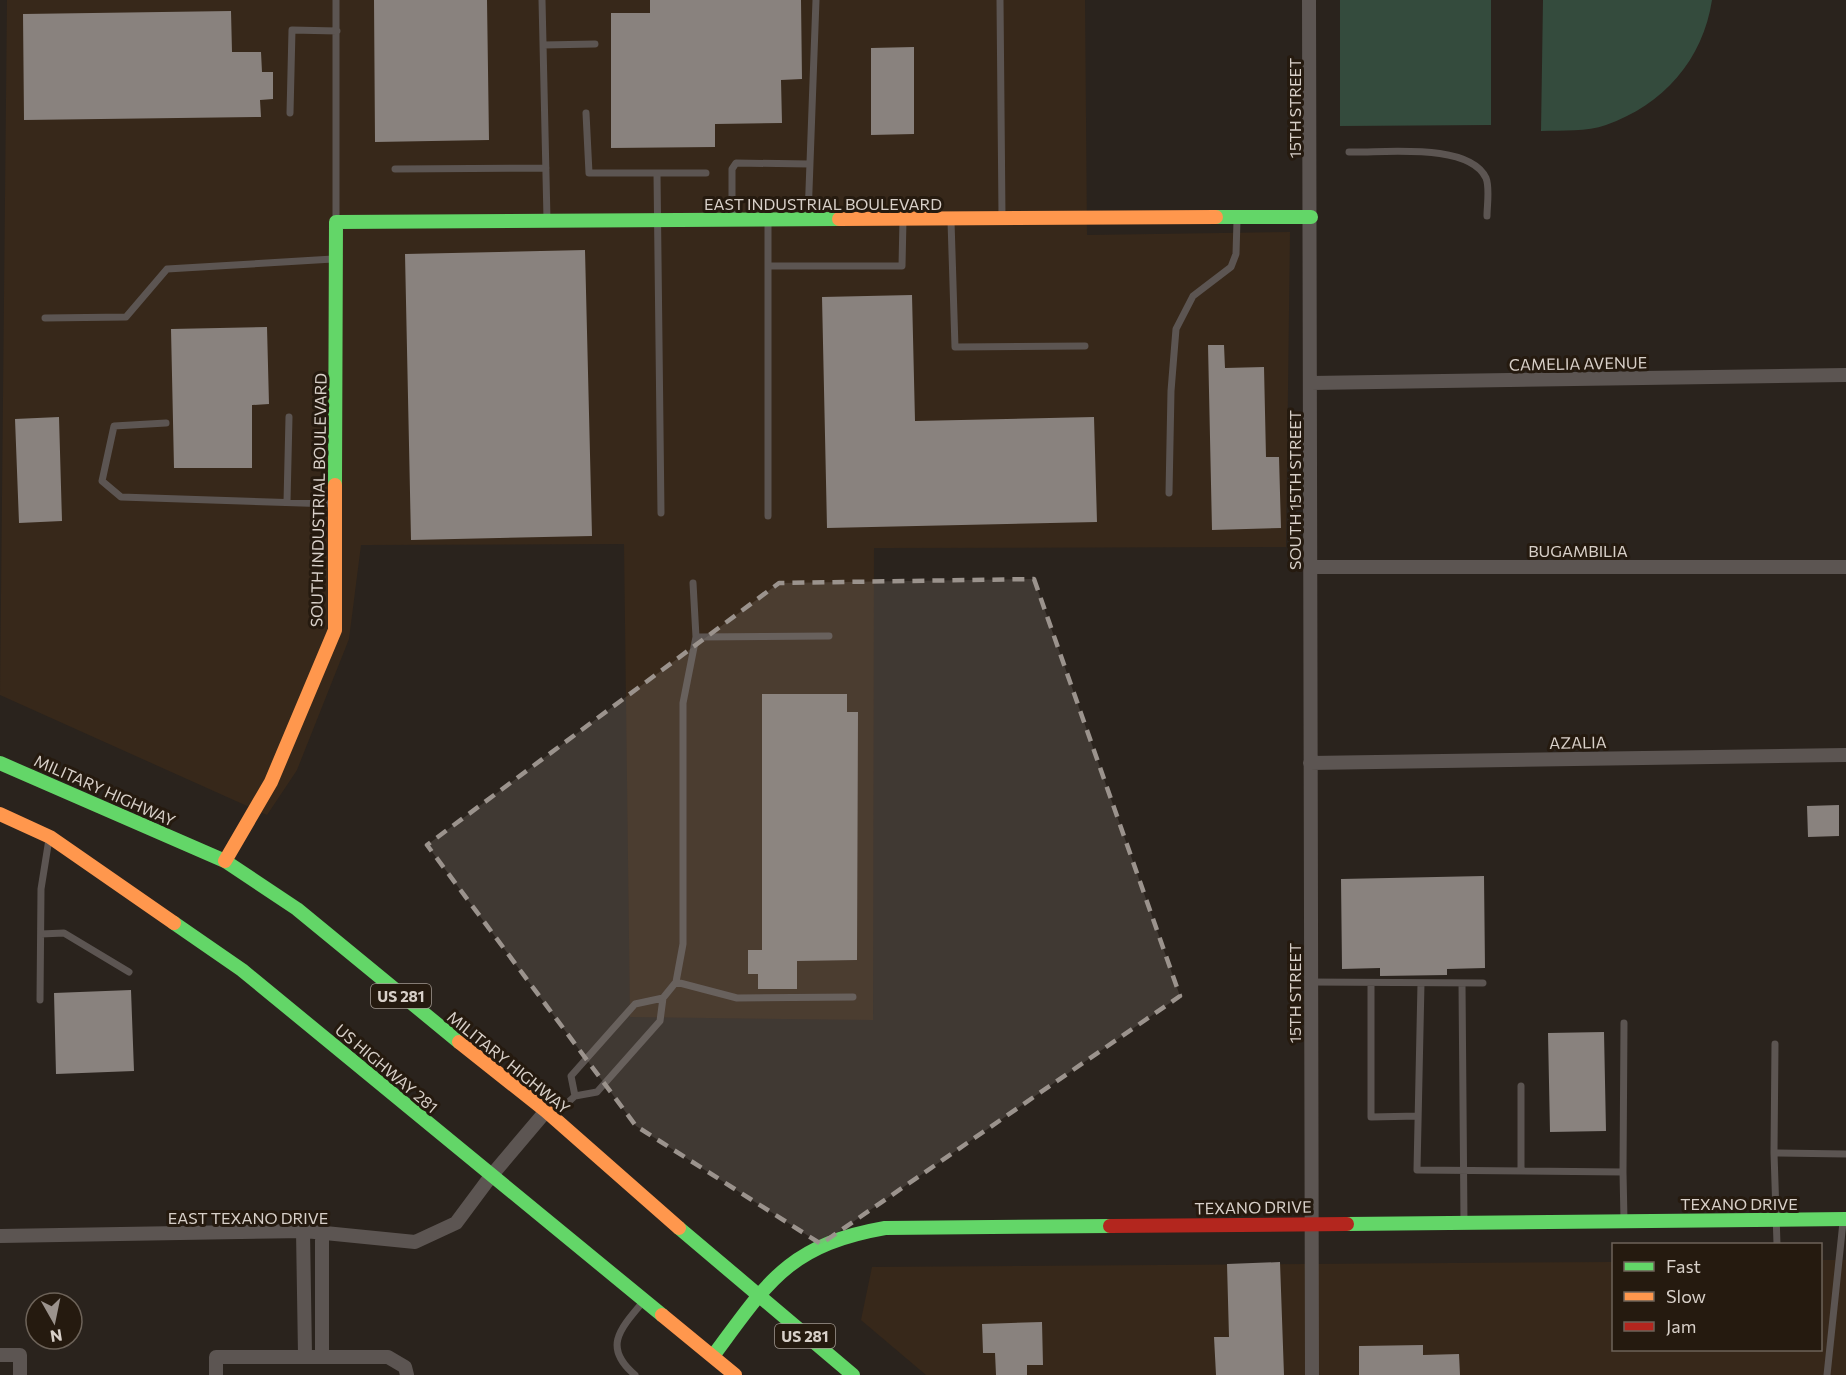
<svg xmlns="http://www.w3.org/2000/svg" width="1846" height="1375" viewBox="0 0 1846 1375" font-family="Commissioner,sans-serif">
<rect width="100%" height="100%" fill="#2a231d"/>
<path fill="#37281a" d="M 7,0 L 1085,0 L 1087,235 L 1290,232 L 1286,547 L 874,548 L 873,1020 L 630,1017 L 624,544 L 361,545 L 349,639 L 297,770 L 267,815 L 0,695 Z
M 1821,1260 L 1846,1260 L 1846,1375 L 926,1375 L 861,1320 L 872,1267 L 1613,1262 L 1614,1350 L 1820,1350 Z"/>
<path fill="#344b3d" d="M 1340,0 L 1491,0 L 1491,125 L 1340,126 Z
M 1543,0 L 1712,0 C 1703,60 1663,105 1606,125 C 1587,132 1562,130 1541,131 Z"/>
<path fill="#89827e" d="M 374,0 L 487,0 L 489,140 L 375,142 Z
M 650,0 L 801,0 L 802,79 L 781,80 L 782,123 L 715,124 L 715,147 L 611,148 L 611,13 L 650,13 Z
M 231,11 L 232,52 L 261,52 L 262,72 L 273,72 L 273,99 L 260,100 L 261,117 L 24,120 L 23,14 Z
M 914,47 L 914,134 L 871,135 L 871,48 Z
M 585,250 L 592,536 L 411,540 L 405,254 Z
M 912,295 L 915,421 L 1094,417 L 1097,522 L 827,528 L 822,297 Z
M 267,327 L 269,404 L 252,405 L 252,468 L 174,468 L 171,329 Z
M 1208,345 L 1224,345 L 1225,368 L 1264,367 L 1266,457 L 1279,457 L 1281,528 L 1212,530 Z
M 59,417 L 62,521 L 19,523 L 15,419 Z
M 762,694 L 847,694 L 847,712 L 858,712 L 857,960 L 797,961 L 797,989 L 758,989 L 758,974 L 748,974 L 748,950 L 762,950 Z
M 1839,805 L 1839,836 L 1808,837 L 1807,806 Z
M 1484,876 L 1485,968 L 1447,969 L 1447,975 L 1380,976 L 1380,968 L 1342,969 L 1341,879 Z
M 131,990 L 134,1071 L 56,1074 L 54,993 Z
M 1604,1032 L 1606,1131 L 1550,1132 L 1548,1033 Z
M 1280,1262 L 1284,1375 L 1216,1375 L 1214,1337 L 1229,1337 L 1227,1264 Z
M 1042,1322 L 1043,1365 L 1027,1365 L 1027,1375 L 996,1375 L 995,1353 L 983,1353 L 982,1324 Z
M 1423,1345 L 1423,1355 L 1459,1354 L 1460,1375 L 1359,1375 L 1359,1346 Z"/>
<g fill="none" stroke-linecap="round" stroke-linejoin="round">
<path stroke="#5c5552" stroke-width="7" d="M 542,0 L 547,219
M 1000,0 L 1002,216
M 543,45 L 595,44
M 290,113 L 292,30 L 337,31
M 586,113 L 589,173 L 706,173
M 1349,152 C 1384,153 1469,142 1486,178 C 1490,188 1487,205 1487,216
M 395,169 L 546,168
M 657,173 L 661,513
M 808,217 L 816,0
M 732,218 L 732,169 L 736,163 L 809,164
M 336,220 L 336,0
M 951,221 L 955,347 L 1085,346
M 768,266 L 902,266 L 903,220
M 45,318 L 126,317 L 167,269 L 333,259
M 166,423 L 114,426 L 102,481 L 121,497 L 333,504
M 1169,493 L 1171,391 L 1176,329 L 1193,296 L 1231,267 L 1236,254 L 1237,220
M 287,502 L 289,417
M 768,516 L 768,223
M 696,637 L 829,636
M 41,934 L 64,933 L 129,972
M 676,982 L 737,998 L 853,997
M 1310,982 L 1483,983
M 1371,983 L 1371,1117 L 1418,1116
M 1421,983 L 1417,1170 L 1623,1172 L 1624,1023
M 1462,983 L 1464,1222
M 40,1000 L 41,889 L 49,839
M 575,1096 L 571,1076 L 635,1004 L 663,998
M 555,1114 L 575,1096 L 597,1092 L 660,1021 L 663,998 L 676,982 L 683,944 L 683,703 L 696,637 L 693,583
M 1774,1153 L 1775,1044
M 1521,1171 L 1521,1086
M 1623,1172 L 1624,1220
M 1777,1244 L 1774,1153 L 1846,1154
M 635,1375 C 603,1348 619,1330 642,1303
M 1827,1375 L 1843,1222"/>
<path stroke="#5c5552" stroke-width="14" d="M 1309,0 L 1312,1375
M 1311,383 L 1846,375
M 1310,567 L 1846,567
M 1310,763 L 1846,755
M 303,1231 L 305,1355
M 0,1236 L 305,1231 L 415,1242 L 456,1223 L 491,1176 L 546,1111
M 0,1355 L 20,1355 L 20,1375
M 322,1356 L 322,1233
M 216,1375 L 216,1357 L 388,1357 L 405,1367 L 407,1375"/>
<path stroke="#63d668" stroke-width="14" d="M 1216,217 L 1311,217
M 335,485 L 336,222 L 839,219
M 0,763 L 225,861 L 297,909 L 459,1042
M 174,923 L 242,970 L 662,1315
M 1347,1224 L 1846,1219
M 679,1228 L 853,1375
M 713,1356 C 768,1282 788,1245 885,1228 L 1110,1226"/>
<path stroke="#ff974d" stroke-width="14" d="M 839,219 L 1216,217
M 0,814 L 50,837 L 174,923
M 225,861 L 271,782 L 335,630 L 335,485
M 459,1042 L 546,1111 L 679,1228
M 662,1315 L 735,1375"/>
<path stroke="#b3261e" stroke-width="14" d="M 1110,1226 L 1347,1224"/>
</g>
<path fill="#9b938d" fill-opacity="0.2" stroke="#9b938d" stroke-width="4.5" stroke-dasharray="12 8" stroke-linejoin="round" d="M 1034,579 L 1180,996 L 821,1244 L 636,1126 L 427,845 L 779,583 Z"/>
<g text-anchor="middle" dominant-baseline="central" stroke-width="6" stroke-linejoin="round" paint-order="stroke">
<g fill="#251a0f" stroke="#a29991" stroke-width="1.5">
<rect x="371" y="984" width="60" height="24" rx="4.5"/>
<rect x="775" y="1324" width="60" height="24" rx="4.5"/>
</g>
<g font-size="15" font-weight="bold" fill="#d8d0c9">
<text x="401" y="996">US 281</text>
<text x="805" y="1336">US 281</text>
</g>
<g font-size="16" fill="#d8d0c9" stroke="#251a0f">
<text transform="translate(1294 108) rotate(-90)">15TH STREET</text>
<text x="823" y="203">EAST INDUSTRIAL BOULEVARD</text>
<text transform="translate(1578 363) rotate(-1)">CAMELIA AVENUE</text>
<text transform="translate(1294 490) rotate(-90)">SOUTH 15TH STREET</text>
<text transform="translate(318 500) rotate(-89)">SOUTH INDUSTRIAL BOULEVARD</text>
<text x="1578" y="550">BUGAMBILIA</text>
<text transform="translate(1578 742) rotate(-1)">AZALIA</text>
<text transform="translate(105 790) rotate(24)">MILITARY HIGHWAY</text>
<text transform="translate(1294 993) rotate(-90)">15TH STREET</text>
<text transform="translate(509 1062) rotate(39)">MILITARY HIGHWAY</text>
<text transform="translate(387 1068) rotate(40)">US HIGHWAY 281</text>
<text x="1739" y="1203">TEXANO DRIVE</text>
<text transform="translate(1253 1207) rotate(-1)">TEXANO DRIVE</text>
<text x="248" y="1217">EAST TEXANO DRIVE</text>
</g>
</g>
<rect x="1612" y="1243" width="210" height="108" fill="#251a0f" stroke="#6d6359" stroke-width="1.5"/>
<rect x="1624" y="1262" width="30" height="9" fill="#63d668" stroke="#6d6359" stroke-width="1.5"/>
<text x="1666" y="1273" font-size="18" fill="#d8d0c9">Fast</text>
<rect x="1624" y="1292" width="30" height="9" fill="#ff974d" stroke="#6d6359" stroke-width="1.5"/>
<text x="1666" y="1303" font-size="18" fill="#d8d0c9">Slow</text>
<rect x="1624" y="1322" width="30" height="9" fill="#b3261e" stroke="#6d6359" stroke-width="1.5"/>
<text x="1666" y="1333" font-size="18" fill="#d8d0c9">Jam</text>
<g transform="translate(54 1321) rotate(171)"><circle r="28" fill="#251a0f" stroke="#6d6359" stroke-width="1.5"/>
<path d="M0-4.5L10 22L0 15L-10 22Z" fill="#9b938d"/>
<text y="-9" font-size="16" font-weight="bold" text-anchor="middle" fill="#d8d0c9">N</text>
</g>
</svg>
